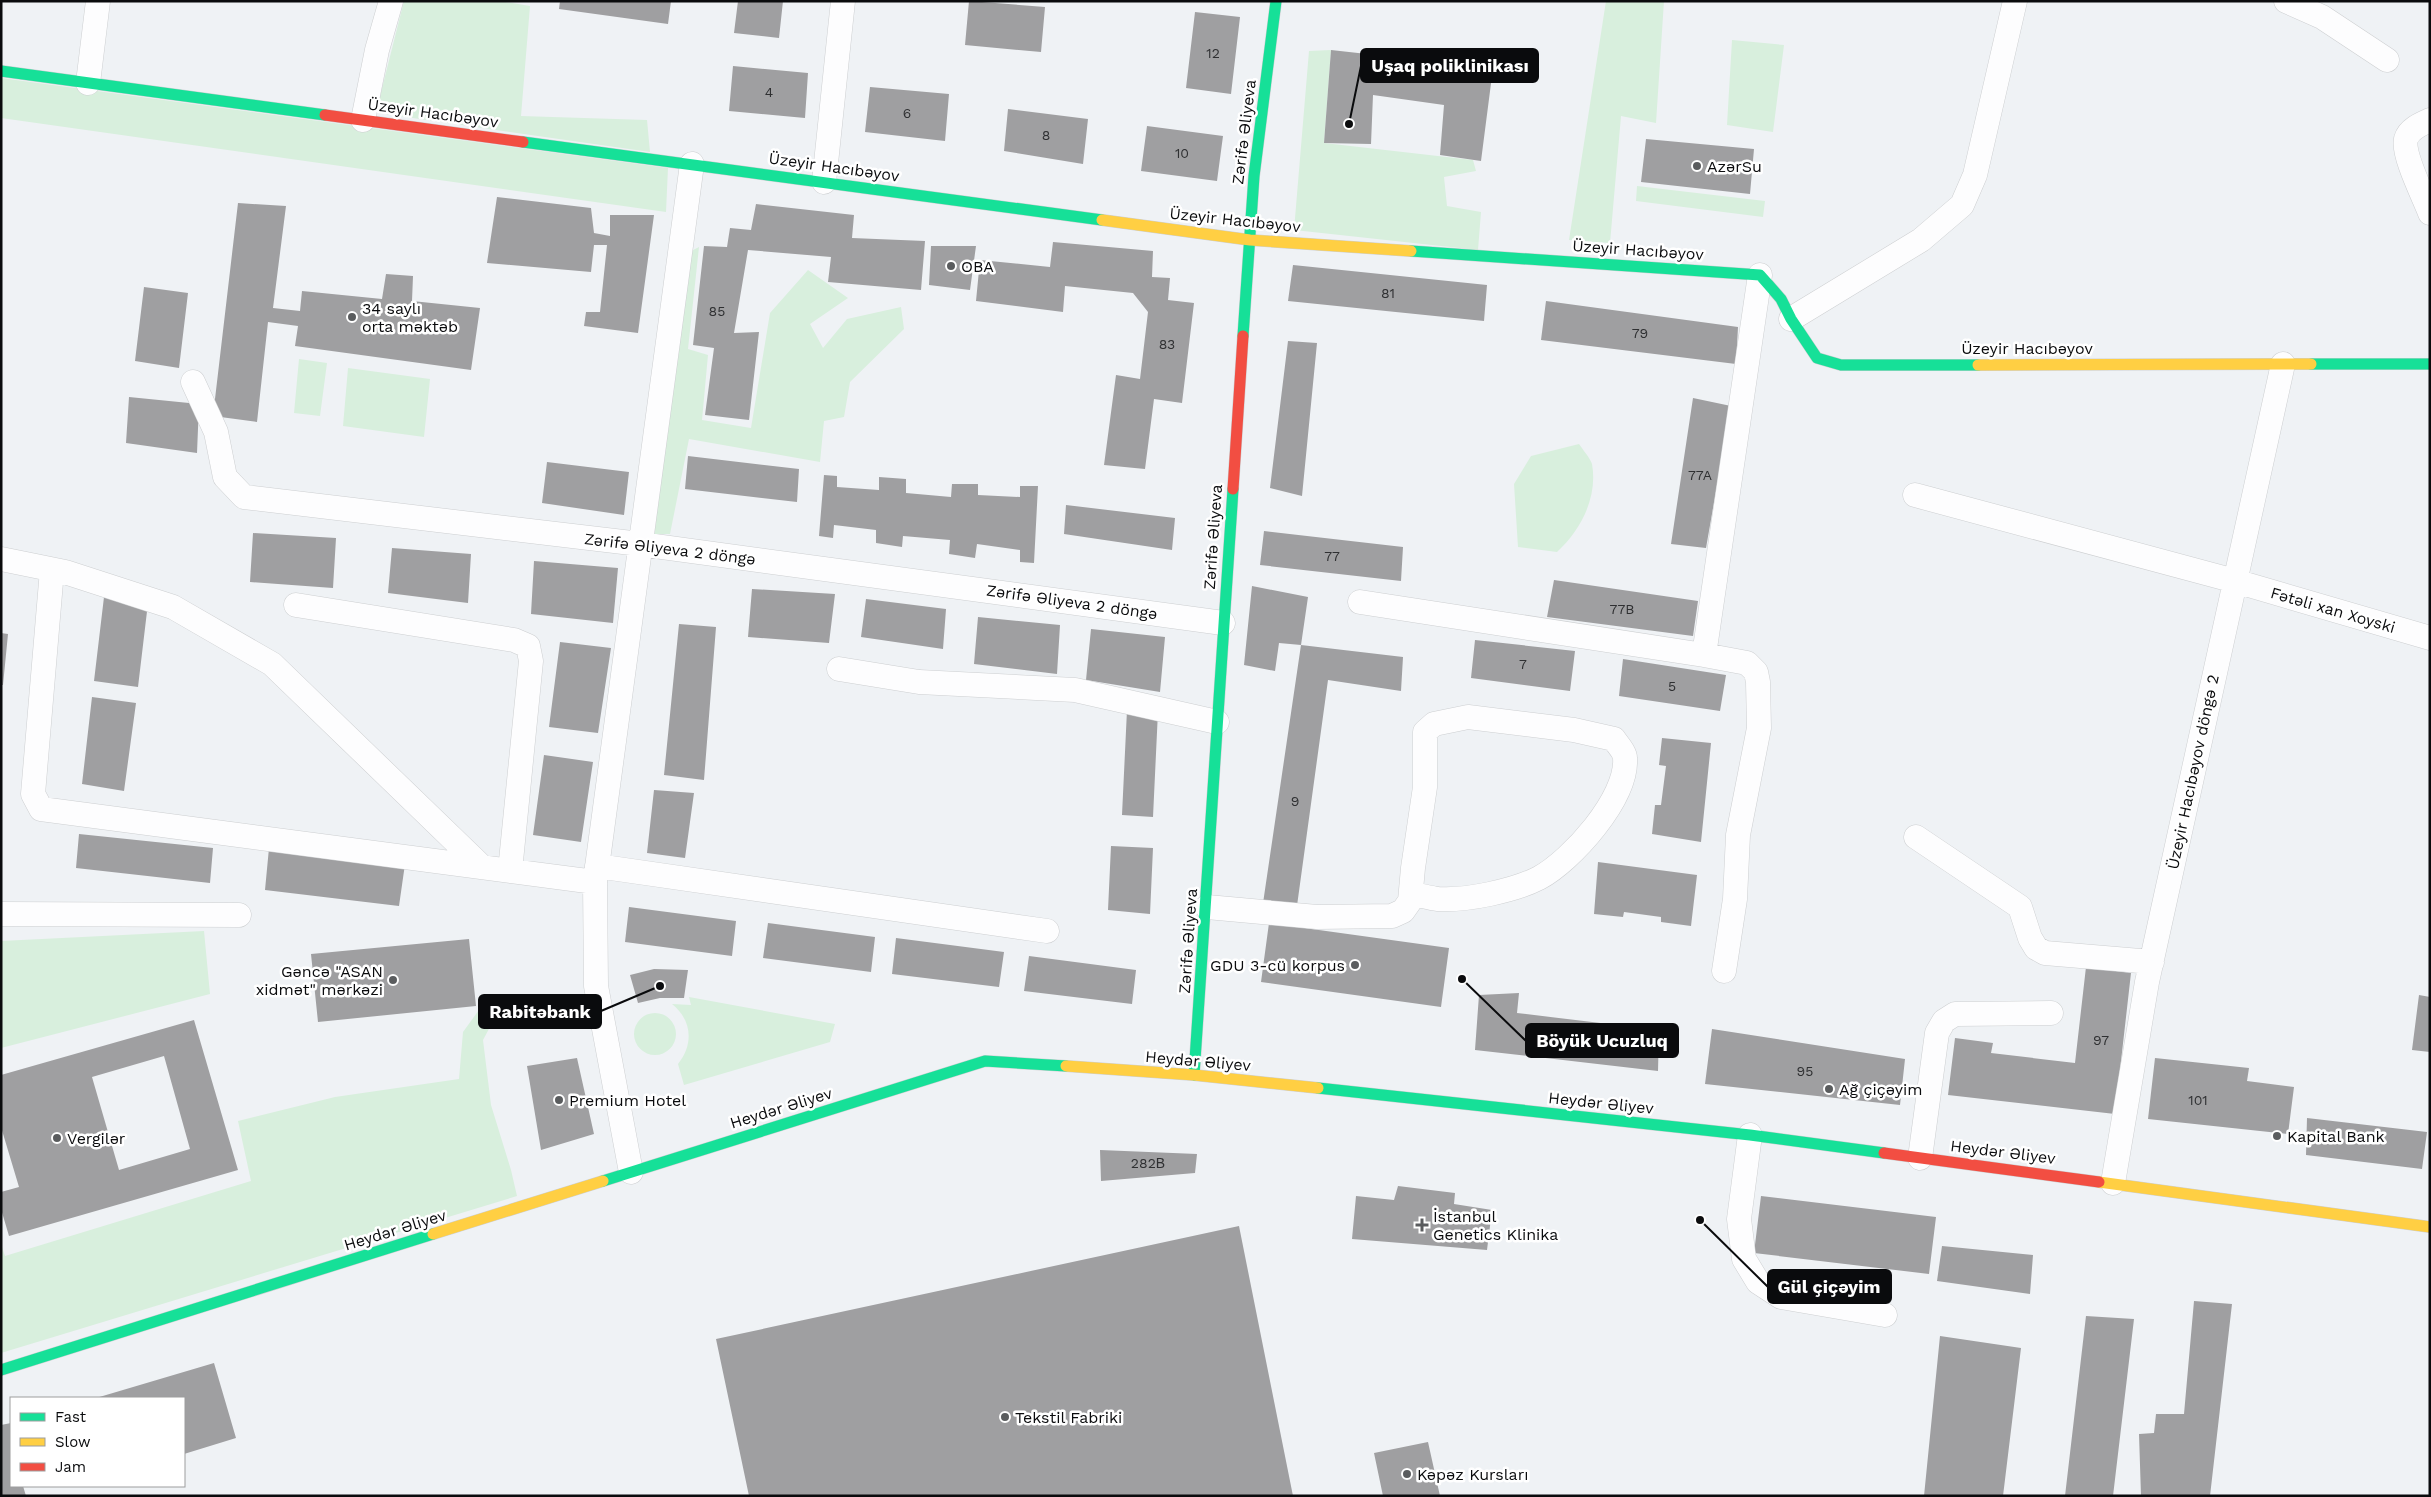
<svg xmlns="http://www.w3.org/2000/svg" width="2431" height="1497" viewBox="0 0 2431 1497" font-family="'Work Sans',sans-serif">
<rect width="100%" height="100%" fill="#eff2f5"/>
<path fill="#d8efdd" d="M 404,1 L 500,1 L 530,6 L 521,116 L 647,120 L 650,152 L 378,113 L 378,104 Z
M 1606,1 L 1664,1 L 1656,123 L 1621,116 L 1610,243 L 1569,240 Z
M 1732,40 L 1784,45 L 1773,132 L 1727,125 Z
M 1331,50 L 1324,143 L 1473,160 L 1476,171 L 1444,177 L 1447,206 L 1481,212 L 1478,250 L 1294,230 L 1309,51 Z
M 1,78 L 668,168 L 666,212 L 1,118 Z
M 1637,186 L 1765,201 L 1763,217 L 1636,201 Z
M 699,247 L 688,349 L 708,355 L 702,420 L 751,428 L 770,313 L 808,270 L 848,298 L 810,324 L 823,348 L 847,319 L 901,307 L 904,329 L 850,382 L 844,417 L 824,421 L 820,462 L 689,439 L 670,534 L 650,534 L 687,253 Z
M 299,359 L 327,363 L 320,416 L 294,413 Z
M 348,368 L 430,379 L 424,437 L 343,426 Z
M 1579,444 C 1583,450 1590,458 1592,464 C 1598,497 1581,530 1557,552 L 1518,547 L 1514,484 L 1531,456 Z
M 204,931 L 210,994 L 1,1048 L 1,941 Z
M 689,997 L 835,1024 L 830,1042 L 684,1085 L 678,1064 C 694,1044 692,1020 672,1004 L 691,1005 Z
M 484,1003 L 497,1014 L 483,1040 L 491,1105 L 511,1170 L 517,1196 L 1,1353 L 1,1244 L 5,1256 L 251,1181 L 238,1121 L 335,1097 L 459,1079 L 463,1032 Z
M634 1034a21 21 0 1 1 42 0a21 21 0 1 1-42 0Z"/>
<path fill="#9f9fa1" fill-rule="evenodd" d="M 560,1 L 671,1 L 668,24 L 559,9 Z
M 738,1 L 783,1 L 779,38 L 734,33 Z
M 969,1 L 1045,7 L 1041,52 L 965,45 Z
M 1195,12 L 1240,17 L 1231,94 L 1186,88 Z
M 1331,50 L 1493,68 L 1481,161 L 1440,155 L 1444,105 L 1373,95 L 1371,144 L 1324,143 Z
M 733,66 L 808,73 L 805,118 L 729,111 Z
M 870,87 L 949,94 L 945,141 L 865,132 Z
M 1008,109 L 1088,119 L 1083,164 L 1004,151 Z
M 1147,126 L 1223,136 L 1217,181 L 1141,171 Z
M 1646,139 L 1754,149 L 1750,194 L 1641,182 Z
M 497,197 L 591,208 L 594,233 L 610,236 L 610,215 L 654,215 L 638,333 L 584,326 L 586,312 L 600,312 L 607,245 L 594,245 L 591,272 L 487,263 Z
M 238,203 L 286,206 L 273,308 L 300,311 L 302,291 L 382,299 L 386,274 L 413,276 L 412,301 L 480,308 L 471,370 L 295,346 L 298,326 L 268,322 L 257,422 L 213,416 Z
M 756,204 L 854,215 L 852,238 L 925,241 L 921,290 L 828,282 L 831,257 L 748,250 L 734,333 L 759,332 L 749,420 L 705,415 L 714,348 L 693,345 L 704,246 L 727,247 L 730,228 L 751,230 Z
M 1053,242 L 1153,251 L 1152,277 L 1170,278 L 1168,300 L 1194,303 L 1182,403 L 1154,399 L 1145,469 L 1104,465 L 1116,375 L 1140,379 L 1148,312 L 1133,293 L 1065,286 L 1063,312 L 976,301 L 980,260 L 1050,267 Z
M 931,246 L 976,246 L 970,290 L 929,285 Z
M 1293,265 L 1487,285 L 1484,321 L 1288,301 Z
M 144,287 L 188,293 L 179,368 L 135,361 Z
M 1546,301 L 1738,327 L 1736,364 L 1541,340 Z
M 1288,341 L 1317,343 L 1302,496 L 1270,488 Z
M 129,397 L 199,404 L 197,453 L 126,443 Z
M 1693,398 L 1731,406 L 1706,548 L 1671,544 Z
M 688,456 L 799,469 L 797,502 L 685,489 Z
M 547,462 L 629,472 L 624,515 L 542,503 Z
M 824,475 L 837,476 L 837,487 L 879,490 L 879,477 L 906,479 L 906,493 L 951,497 L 952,484 L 978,484 L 978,495 L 1020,497 L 1020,486 L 1038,486 L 1034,563 L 1020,562 L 1020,550 L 977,544 L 975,558 L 949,554 L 950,540 L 903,536 L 902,547 L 876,543 L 876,530 L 834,525 L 833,538 L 819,536 Z
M 1066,505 L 1175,518 L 1172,550 L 1064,534 Z
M 1264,531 L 1403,547 L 1401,581 L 1260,565 Z
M 253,533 L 336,538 L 333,588 L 250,582 Z
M 392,548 L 471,554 L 468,603 L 388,593 Z
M 534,561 L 618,568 L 613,623 L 531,614 Z
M 1554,580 L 1698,601 L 1693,636 L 1547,617 Z
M 1252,586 L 1308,597 L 1301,645 L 1403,657 L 1401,691 L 1328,680 L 1296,913 L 1262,910 L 1301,645 L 1279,643 L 1275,671 L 1244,665 Z
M 752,589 L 835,594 L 829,643 L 748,637 Z
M 104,597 L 148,603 L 138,687 L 94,681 Z
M 866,599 L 946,609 L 943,649 L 861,637 Z
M 978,617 L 1060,625 L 1057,674 L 974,664 Z
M 679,624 L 716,627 L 704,780 L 664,775 Z
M 1091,629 L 1165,637 L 1160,692 L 1086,680 Z
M 1,633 L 8,634 L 3,685 L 1,685 Z
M 1475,640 L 1575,651 L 1570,691 L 1471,678 Z
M 560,642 L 611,648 L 598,733 L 549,727 Z
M 1623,659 L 1726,675 L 1720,711 L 1619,696 Z
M 92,697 L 136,703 L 124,791 L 82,784 Z
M 1127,710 L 1158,711 L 1153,817 L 1122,815 Z
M 1662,738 L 1711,743 L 1701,842 L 1652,834 L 1655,805 L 1661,805 L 1666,766 L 1659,765 Z
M 544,755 L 593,762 L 581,842 L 533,835 Z
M 654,790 L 694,793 L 685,858 L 647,853 Z
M 79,834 L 213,848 L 210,883 L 76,868 Z
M 1111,846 L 1153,848 L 1150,914 L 1108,910 Z
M 269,848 L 405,864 L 399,906 L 265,890 Z
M 1598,862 L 1697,875 L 1691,926 L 1661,922 L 1661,917 L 1624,912 L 1623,917 L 1594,914 Z
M 629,907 L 736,921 L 732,956 L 625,942 Z
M 768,923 L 875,937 L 871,972 L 763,958 Z
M 1269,923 L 1449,948 L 1441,1007 L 1261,982 Z
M 896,938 L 1004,952 L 999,987 L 892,974 Z
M 469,939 L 476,1006 L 318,1022 L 311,954 Z
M 1029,956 L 1136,970 L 1132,1004 L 1024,991 Z
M 2086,967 L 2131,973 L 2115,1114 L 1948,1095 L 1955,1038 L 1993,1043 L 1991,1053 L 2075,1063 Z
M 654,969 L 688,970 L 684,998 L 660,998 L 638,1003 L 630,975 Z
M 1519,993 L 1517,1013 L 1659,1030 L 1658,1071 L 1475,1050 L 1479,995 Z
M 2419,995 L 2430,997 L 2430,1052 L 2412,1050 Z
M 194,1020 L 238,1170 L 9,1236 L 1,1209 L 1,1192 L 19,1187 L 1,1127 L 1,1075 ZM 164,1056 L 190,1149 L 119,1170 L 92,1077 Z
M 1712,1029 L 1905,1059 L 1900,1105 L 1705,1084 Z
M 577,1058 L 594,1134 L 541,1150 L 527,1066 Z
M 2155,1058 L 2249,1068 L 2247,1081 L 2294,1087 L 2288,1134 L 2148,1119 Z
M 2307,1118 L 2427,1132 L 2422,1169 L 2306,1155 Z
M 1100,1150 L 1197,1154 L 1195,1173 L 1101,1181 Z
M 1398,1186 L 1455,1193 L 1454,1204 L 1492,1210 L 1487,1250 L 1352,1239 L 1356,1196 L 1394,1200 Z
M 1761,1196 L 1936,1217 L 1929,1274 L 1754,1253 Z
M 1239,1226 L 1293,1496 L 749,1496 L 716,1339 Z
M 1942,1246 L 2033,1255 L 2030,1294 L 1937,1281 Z
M 2194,1301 L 2232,1304 L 2210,1496 L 2141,1496 L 2139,1434 L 2154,1433 L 2156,1414 L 2184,1414 Z
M 2086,1316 L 2134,1319 L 2113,1496 L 2065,1496 Z
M 1940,1336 L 2021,1348 L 2003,1496 L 1924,1496 Z
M 214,1363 L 236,1438 L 184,1454 L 184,1398 L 96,1398 Z
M 11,1423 L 11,1486 L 23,1486 L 26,1496 L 1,1496 L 1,1425 Z
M 1428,1442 L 1440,1496 L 1383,1496 L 1374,1453 Z"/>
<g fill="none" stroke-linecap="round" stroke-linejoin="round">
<g stroke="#cdcfd1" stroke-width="25">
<path id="street" d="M 2286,1 L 2322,17 L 2387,60
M 88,83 L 98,1
M 363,120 L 377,50 L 391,1
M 2430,120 C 2421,124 2409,129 2406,139 C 2402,154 2424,197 2430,213
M 824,182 L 843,1
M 1791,319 L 1921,240 L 1962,205 L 1975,175 L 2015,1
M 193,382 L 216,432 L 225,477 L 244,497 L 640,544 L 1223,623
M 1915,495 L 2235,581 L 2430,638
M 1,559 L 65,572 L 173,607 L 272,664 L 482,867
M 52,570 L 33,794 L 41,809 L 595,882
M 1360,602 L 1704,655 L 1760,275
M 296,605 L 514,640 L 528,646 L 531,661 L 510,871
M 1704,655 L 1747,663 L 1756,672 L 1758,682 L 1759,728 L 1738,835 L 1735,899 L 1724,971
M 839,669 L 919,682 L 1075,690 L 1217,722
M 1916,837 L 2020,907 L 2030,938 L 2036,948 L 2045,953 L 2152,962
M 597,866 L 1047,931
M 1207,907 L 1317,917 L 1392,916 L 1403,911 L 1410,901 L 1413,868 L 1425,787 L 1425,732 L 1434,724 L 1468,717 L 1574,730 L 1614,739 C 1617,744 1625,752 1625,758 C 1628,798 1571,861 1539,878 C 1514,891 1465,901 1438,899 C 1429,898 1420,895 1412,894
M 1,914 L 239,915
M 1750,1135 L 1739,1219 L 1744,1259 L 1758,1282 L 1781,1297 L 1885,1315
M 1920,1158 L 1937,1033 L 1944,1021 L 1955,1014 L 2051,1013
M 631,1172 L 596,986 L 595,882 L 692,164
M 2113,1183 L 2147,982 L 2283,364"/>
</g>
<g stroke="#cdcfd1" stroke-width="12">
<path id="fast" d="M 1,71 L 325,115
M 523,142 L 1102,220
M 1411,251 L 1760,275 L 1781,299 L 1791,319 L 1817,358 L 1841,365 L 1978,365
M 1243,336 L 1254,176 L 1276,1
M 2311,364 L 2430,364
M 1194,1075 L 1233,489
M 1318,1088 L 1750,1135 L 1884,1153
M 603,1181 L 985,1061 L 1066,1066
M 1,1370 L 433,1234"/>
</g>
<g stroke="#cdcfd1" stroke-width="12">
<path id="slow" d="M 1102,220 L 1250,240 L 1411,251
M 1978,365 L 2311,364
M 1066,1066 L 1194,1075 L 1318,1088
M 2099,1182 L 2430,1227
M 433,1234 L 603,1181"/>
</g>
<g stroke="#cdcfd1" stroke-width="12">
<path id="jam" d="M 325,115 L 523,142
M 1233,489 L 1243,336
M 1884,1153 L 2099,1182"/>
</g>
<use href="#street" stroke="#fdfdfe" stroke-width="24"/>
<use href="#fast" stroke="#16e098" stroke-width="11"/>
<use href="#slow" stroke="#ffcf43" stroke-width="11"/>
<use href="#jam" stroke="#f24e42" stroke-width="11"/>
</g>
<g fill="#5a5c5e" stroke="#fff" stroke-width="2">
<circle cx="1697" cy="166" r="5"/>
<circle cx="951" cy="266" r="5"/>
<circle cx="352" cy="317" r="5"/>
<circle cx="1355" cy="965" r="5"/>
<circle cx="393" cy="980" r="5"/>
<circle cx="1829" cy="1089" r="5"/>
<circle cx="559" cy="1100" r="5"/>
<circle cx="2277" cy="1136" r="5"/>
<circle cx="57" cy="1138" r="5"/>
<path d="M1419.5 1217.5h5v5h5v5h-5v5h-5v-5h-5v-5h5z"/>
<circle cx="1005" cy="1417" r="5"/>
<circle cx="1407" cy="1474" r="5"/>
</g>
<g text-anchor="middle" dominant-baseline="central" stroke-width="5" stroke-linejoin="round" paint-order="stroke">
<g font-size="14" fill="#2f3032">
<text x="1213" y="53">12</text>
<text x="769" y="92">4</text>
<text x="907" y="113">6</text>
<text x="1046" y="135">8</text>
<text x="1182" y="153">10</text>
<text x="1388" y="293">81</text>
<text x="717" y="311">85</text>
<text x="1640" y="333">79</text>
<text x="1167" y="344">83</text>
<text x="1700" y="475">77A</text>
<text x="1332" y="556">77</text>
<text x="1622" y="609">77B</text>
<text x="1523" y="664">7</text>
<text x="1672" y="686">5</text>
<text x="1295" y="801">9</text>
<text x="2101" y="1040">97</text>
<text x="1805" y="1071">95</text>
<text x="2198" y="1100">101</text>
<text x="1148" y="1163">282В</text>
</g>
<g font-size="16" fill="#0a0b0d" stroke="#fff">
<text transform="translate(433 113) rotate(8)">Üzeyir Hacıbəyov</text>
<text transform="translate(1244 132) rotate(-83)">Zərifə Əliyeva</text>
<text transform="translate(834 167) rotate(8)">Üzeyir Hacıbəyov</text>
<text transform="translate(1235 220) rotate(6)">Üzeyir Hacıbəyov</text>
<text transform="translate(1638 250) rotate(4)">Üzeyir Hacıbəyov</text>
<text x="2027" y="348">Üzeyir Hacıbəyov</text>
<text transform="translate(1213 537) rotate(-86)">Zərifə Əliyeva</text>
<text transform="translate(670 549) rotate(7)">Zərifə Əliyeva 2 döngə</text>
<text transform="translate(1072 602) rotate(8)">Zərifə Əliyeva 2 döngə</text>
<text transform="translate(2333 610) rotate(16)">Fətəli xan Xoyski</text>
<text transform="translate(2193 772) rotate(-78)">Üzeyir Hacıbəyov döngə 2</text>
<text transform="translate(1188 941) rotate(-86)">Zərifə Əliyeva</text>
<text transform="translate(1198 1061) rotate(5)">Heydər Əliyev</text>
<text transform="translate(1601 1103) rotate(6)">Heydər Əliyev</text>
<text transform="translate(781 1108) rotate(-17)">Heydər Əliyev</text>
<text transform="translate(2003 1152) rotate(7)">Heydər Əliyev</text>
<text transform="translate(395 1230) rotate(-17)">Heydər Əliyev</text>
</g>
<g font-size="16" fill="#0a0b0d" stroke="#fff" text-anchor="start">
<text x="1707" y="166">AzərSu</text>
<text x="961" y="266">OBA</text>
<text x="362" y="308">34 saylı<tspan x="362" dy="18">orta məktəb</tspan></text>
<text x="1345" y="965" text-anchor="end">GDU 3-cü korpus</text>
<text x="383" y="971" text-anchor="end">Gəncə "ASAN<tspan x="383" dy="18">xidmət" mərkəzi</tspan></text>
<text x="1839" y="1089">Ağ çiçəyim</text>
<text x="569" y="1100">Premium Hotel</text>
<text x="2287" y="1136">Kapital Bank</text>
<text x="67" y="1138">Vergilər</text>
<text x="1433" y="1216">İstanbul<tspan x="1433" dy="18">Genetics Klinika</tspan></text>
<text x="1015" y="1417">Tekstil Fabriki</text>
<text x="1417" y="1474">Kəpəz Kursları</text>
</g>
</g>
<path fill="none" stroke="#0a0b0d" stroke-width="2" d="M1349 124L1361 66M660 986L601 1011M1462 979L1526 1041M1700 1220L1768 1287"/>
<g fill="#0a0b0d" stroke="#fff" stroke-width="2">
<circle cx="1349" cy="124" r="5"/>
<circle cx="660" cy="986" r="5"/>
<circle cx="1462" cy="979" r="5"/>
<circle cx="1700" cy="1220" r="5"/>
</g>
<g fill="#0a0b0d" stroke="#0a0b0d" stroke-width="2">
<rect x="1361" y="49" width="177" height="33" rx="5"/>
<rect x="479" y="995" width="122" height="33" rx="5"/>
<rect x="1526" y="1024" width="152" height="33" rx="5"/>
<rect x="1768" y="1270" width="123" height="33" rx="5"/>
</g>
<g font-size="18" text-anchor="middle" font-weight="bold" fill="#fff">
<text x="1450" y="72">Uşaq poliklinikası</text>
<text x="540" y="1018">Rabitəbank</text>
<text x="1602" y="1047">Böyük Ucuzluq</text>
<text x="1829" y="1293">Gül çiçəyim</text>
</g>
<rect width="2431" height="1497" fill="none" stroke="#0a0b0d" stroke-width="5"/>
<rect x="10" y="1397" width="175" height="90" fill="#ffffff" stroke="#9d9d9e"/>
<rect x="20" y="1413" width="25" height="8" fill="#16e098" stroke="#9d9d9e"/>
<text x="55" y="1422" font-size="15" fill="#0a0b0d">Fast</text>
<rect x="20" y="1438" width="25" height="8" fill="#ffcf43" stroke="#9d9d9e"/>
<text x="55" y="1447" font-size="15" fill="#0a0b0d">Slow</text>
<rect x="20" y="1463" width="25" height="8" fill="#f24e42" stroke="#9d9d9e"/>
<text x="55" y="1472" font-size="15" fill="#0a0b0d">Jam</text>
</svg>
